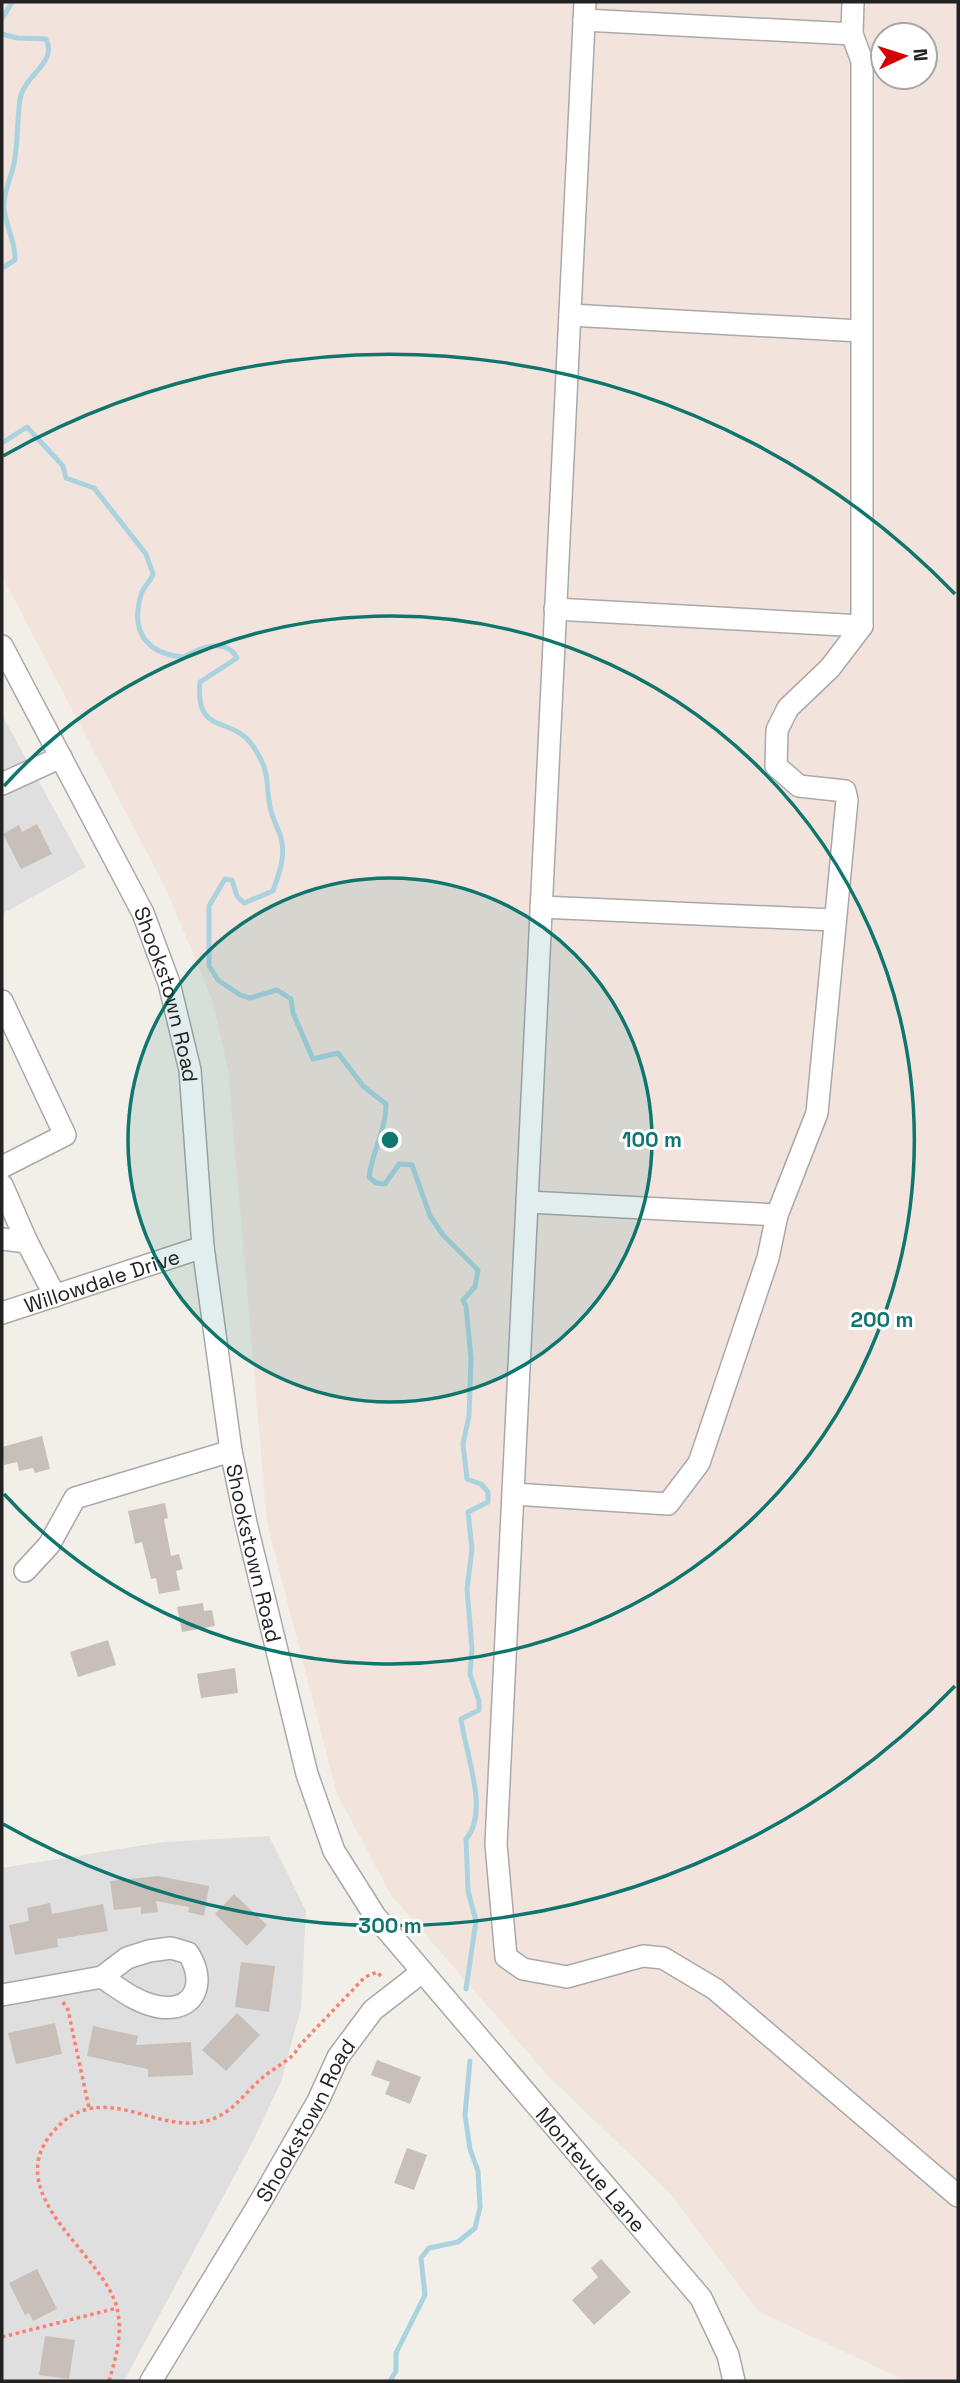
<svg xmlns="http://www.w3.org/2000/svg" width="960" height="2383" viewBox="0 0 960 2383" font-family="'Space Grotesk',sans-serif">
<rect width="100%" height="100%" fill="#f2efe9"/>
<path fill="#e0dfdf" d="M 2,715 L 86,867 L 2,914 Z
M 269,1836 L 306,1911 L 301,2008 L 281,2082 L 252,2143 L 124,2381 L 2,2381 L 2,1868 L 163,1842 Z"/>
<path fill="#f3e3dd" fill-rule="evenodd" d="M 2,2 L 958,2 L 958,2381 L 906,2381 L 758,2311 L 670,2193 L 550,2078 L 391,1895 L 337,1794 L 267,1523 L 228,1069 L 212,1000 L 167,891 L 2,576 ZM 883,35 L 925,35 L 925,77 L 883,77 Z"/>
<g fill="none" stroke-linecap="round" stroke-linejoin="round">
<path stroke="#aad3df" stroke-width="5" d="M 2,19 L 12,2
M 2,34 L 17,38 L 46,39 C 58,63 24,75 20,99 C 17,120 18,143 14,164 C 11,178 3,193 4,207 C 5,226 16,241 15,260 L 2,268
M 2,443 L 27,427 L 63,466 L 66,478 L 94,488 L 146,554 L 153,574 C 151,581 145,585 142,592 C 129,631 146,654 184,657 C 201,647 226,637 237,658 L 200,682 C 195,737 231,714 253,746 C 271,773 265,780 270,807 C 272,818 278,828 281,838 C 286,856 279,874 273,891 L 244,903 L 237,896 L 232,880 L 225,879 L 209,906 L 209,966 L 218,980 L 240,995 L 250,998 L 277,990 L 291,999 L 293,1013 L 313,1059 L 338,1053 L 363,1086 L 386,1104 C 386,1131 372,1151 369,1177 L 376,1183 L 385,1184 L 399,1164 L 412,1165 L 430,1216 L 443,1235 L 478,1270 L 475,1287 L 463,1300 L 466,1306 L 471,1358 L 469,1416 L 463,1444 L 467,1479 L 481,1484 L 488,1492 L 488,1502 L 468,1512 L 472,1549 L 467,1589 L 472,1648 L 470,1674 L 479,1701 L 479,1710 L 461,1719 C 465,1752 490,1812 466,1839 L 468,1891 L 476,1921 L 466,1989
M 390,2381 L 396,2371 L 396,2353 L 425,2295 L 421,2258 L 429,2248 L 458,2242 L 475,2228 L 480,2207 L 478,2171 L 470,2149 L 465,2115 L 470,2061"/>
</g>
<path fill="#c7bfb8" d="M 37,824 L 52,854 L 21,869 L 3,834 L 19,825 L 22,832 Z
M 42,1436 L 50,1469 L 35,1473 L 33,1468 L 19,1471 L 17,1462 L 4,1465 L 2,1447 Z
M 165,1503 L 168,1518 L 164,1519 L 171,1556 L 179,1554 L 183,1569 L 176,1571 L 180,1590 L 159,1594 L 156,1578 L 151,1579 L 142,1542 L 135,1544 L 128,1511 Z
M 203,1603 L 204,1611 L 212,1610 L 215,1626 L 182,1632 L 177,1607 Z
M 108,1640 L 116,1665 L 78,1677 L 70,1652 Z
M 235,1668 L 238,1693 L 201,1698 L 197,1674 Z
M 158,1876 L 209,1886 L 204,1916 L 188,1912 L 189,1907 L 156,1901 L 158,1912 L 141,1914 L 141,1907 L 114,1910 L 110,1881 Z
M 234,1894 L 267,1925 L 247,1946 L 215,1914 Z
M 50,1903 L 52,1914 L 103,1904 L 108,1931 L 57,1939 L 58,1947 L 15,1955 L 9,1925 L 29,1921 L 27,1908 Z
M 241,1962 L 275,1966 L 269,2012 L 235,2007 Z
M 237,2013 L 260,2035 L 226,2071 L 202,2050 Z
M 55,2023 L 62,2054 L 16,2064 L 8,2033 Z
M 93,2026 L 138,2036 L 136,2045 L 191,2042 L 193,2075 L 148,2077 L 148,2069 L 87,2056 Z
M 377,2060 L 421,2077 L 410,2104 L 385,2094 L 390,2082 L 371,2075 Z
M 407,2148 L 427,2155 L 414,2190 L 394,2183 Z
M 601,2259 L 631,2292 L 594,2325 L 572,2300 L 598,2277 L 591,2268 Z
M 37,2269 L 57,2309 L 33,2321 L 29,2313 L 25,2315 L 9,2283 Z
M 45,2336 L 75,2340 L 69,2379 L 39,2375 Z"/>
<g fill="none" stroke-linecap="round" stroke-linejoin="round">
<g stroke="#a9a9a9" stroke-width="24">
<g id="minor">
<path d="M 585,2 L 496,1844 L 506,1957 L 523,1969 L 567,1977 L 643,1956 L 663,1958 L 715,1989 L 958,2196"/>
<path d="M 584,20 L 852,34"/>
<path d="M 570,315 L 860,331"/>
<path d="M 555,609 L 862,626"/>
<path id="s1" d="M 2,646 L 143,913 L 169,983 L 190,1070 L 203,1247 L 231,1451 L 246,1523 L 307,1774 L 334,1851 L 375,1916 L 701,2298 L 728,2355 L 734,2381"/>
<path d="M 2,784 L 61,757"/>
<path d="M 541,907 L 834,920"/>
<path d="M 2,1001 L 65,1135 L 2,1167"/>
<path d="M 2,1185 L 27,1242"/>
<path d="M 528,1202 L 777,1215"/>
<path d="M 2,1239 L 27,1242 L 55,1296"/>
<path id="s2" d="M 2,1313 L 203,1247"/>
<path d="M 514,1494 L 668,1504 L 699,1463 L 768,1258 L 777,1215 L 817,1113 L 847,800 L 845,791 L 799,786 L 776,766 L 777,730 L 788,708 L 830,668 L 862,626 L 862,61 L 852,34 L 853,2"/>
<path d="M 25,1571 L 49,1545 L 75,1498 L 231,1451"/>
<path d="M 2,1995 L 102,1977 L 127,1958 L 149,1951 L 171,1948 L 188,1953 C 206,1980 197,2012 160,2007 C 138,2004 120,1989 102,1977"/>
<path id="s3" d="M 151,2381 L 256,2209 L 318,2101 L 338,2057 L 373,2010 L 422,1972"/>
</g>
</g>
<path stroke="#fa8072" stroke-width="3.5" stroke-dasharray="3.5 3.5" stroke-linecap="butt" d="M 63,2002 L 68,2010 L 89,2108
M 2,2337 L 117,2308
M 109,2381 C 116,2357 123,2334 117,2308 C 103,2253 0,2196 52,2133 C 104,2070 165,2147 221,2115 C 236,2107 248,2090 261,2079 C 274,2067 292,2061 300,2045 L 365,1977 L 377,1972 L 383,1978"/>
<use href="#minor" stroke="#fff" stroke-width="21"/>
</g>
<circle cx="390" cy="1140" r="262" fill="#0f766e" fill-opacity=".12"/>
<g fill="none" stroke="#0f766e" stroke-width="3.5">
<circle cx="390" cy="1140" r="262"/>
<path d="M4 786A524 524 0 1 1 4 1494"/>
<path d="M955 1686A786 786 0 0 1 3 1824M3 456A786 786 0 0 1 955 594"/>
</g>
<g text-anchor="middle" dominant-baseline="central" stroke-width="6" stroke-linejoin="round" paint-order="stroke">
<g font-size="21" fill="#222" stroke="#fff">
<text stroke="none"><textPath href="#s1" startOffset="387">Shookstown Road</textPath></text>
<text stroke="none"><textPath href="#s2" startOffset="105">Willowdale Drive</textPath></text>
<text stroke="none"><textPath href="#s1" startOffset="954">Shookstown Road</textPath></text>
<text stroke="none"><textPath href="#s3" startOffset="303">Shookstown Road</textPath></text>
<text stroke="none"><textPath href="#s1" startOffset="1673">Montevue Lane</textPath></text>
</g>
</g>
<circle cx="390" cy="1140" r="10" fill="#0f766e" stroke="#fff" stroke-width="3.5"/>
<g font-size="21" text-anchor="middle" font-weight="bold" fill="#0f766e" stroke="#fff" stroke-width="6" stroke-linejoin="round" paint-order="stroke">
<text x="652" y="1147">100 m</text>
<text x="882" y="1327">200 m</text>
<text x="390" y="1933">300 m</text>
</g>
<rect width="960" height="2383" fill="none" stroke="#222222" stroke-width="7"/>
<g transform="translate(904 56) rotate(86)"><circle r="33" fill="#ffffff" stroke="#a7a7a7" stroke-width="2"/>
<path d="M0-5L12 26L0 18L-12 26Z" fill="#d40000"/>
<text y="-10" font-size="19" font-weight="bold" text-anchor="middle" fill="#222222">N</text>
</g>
</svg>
